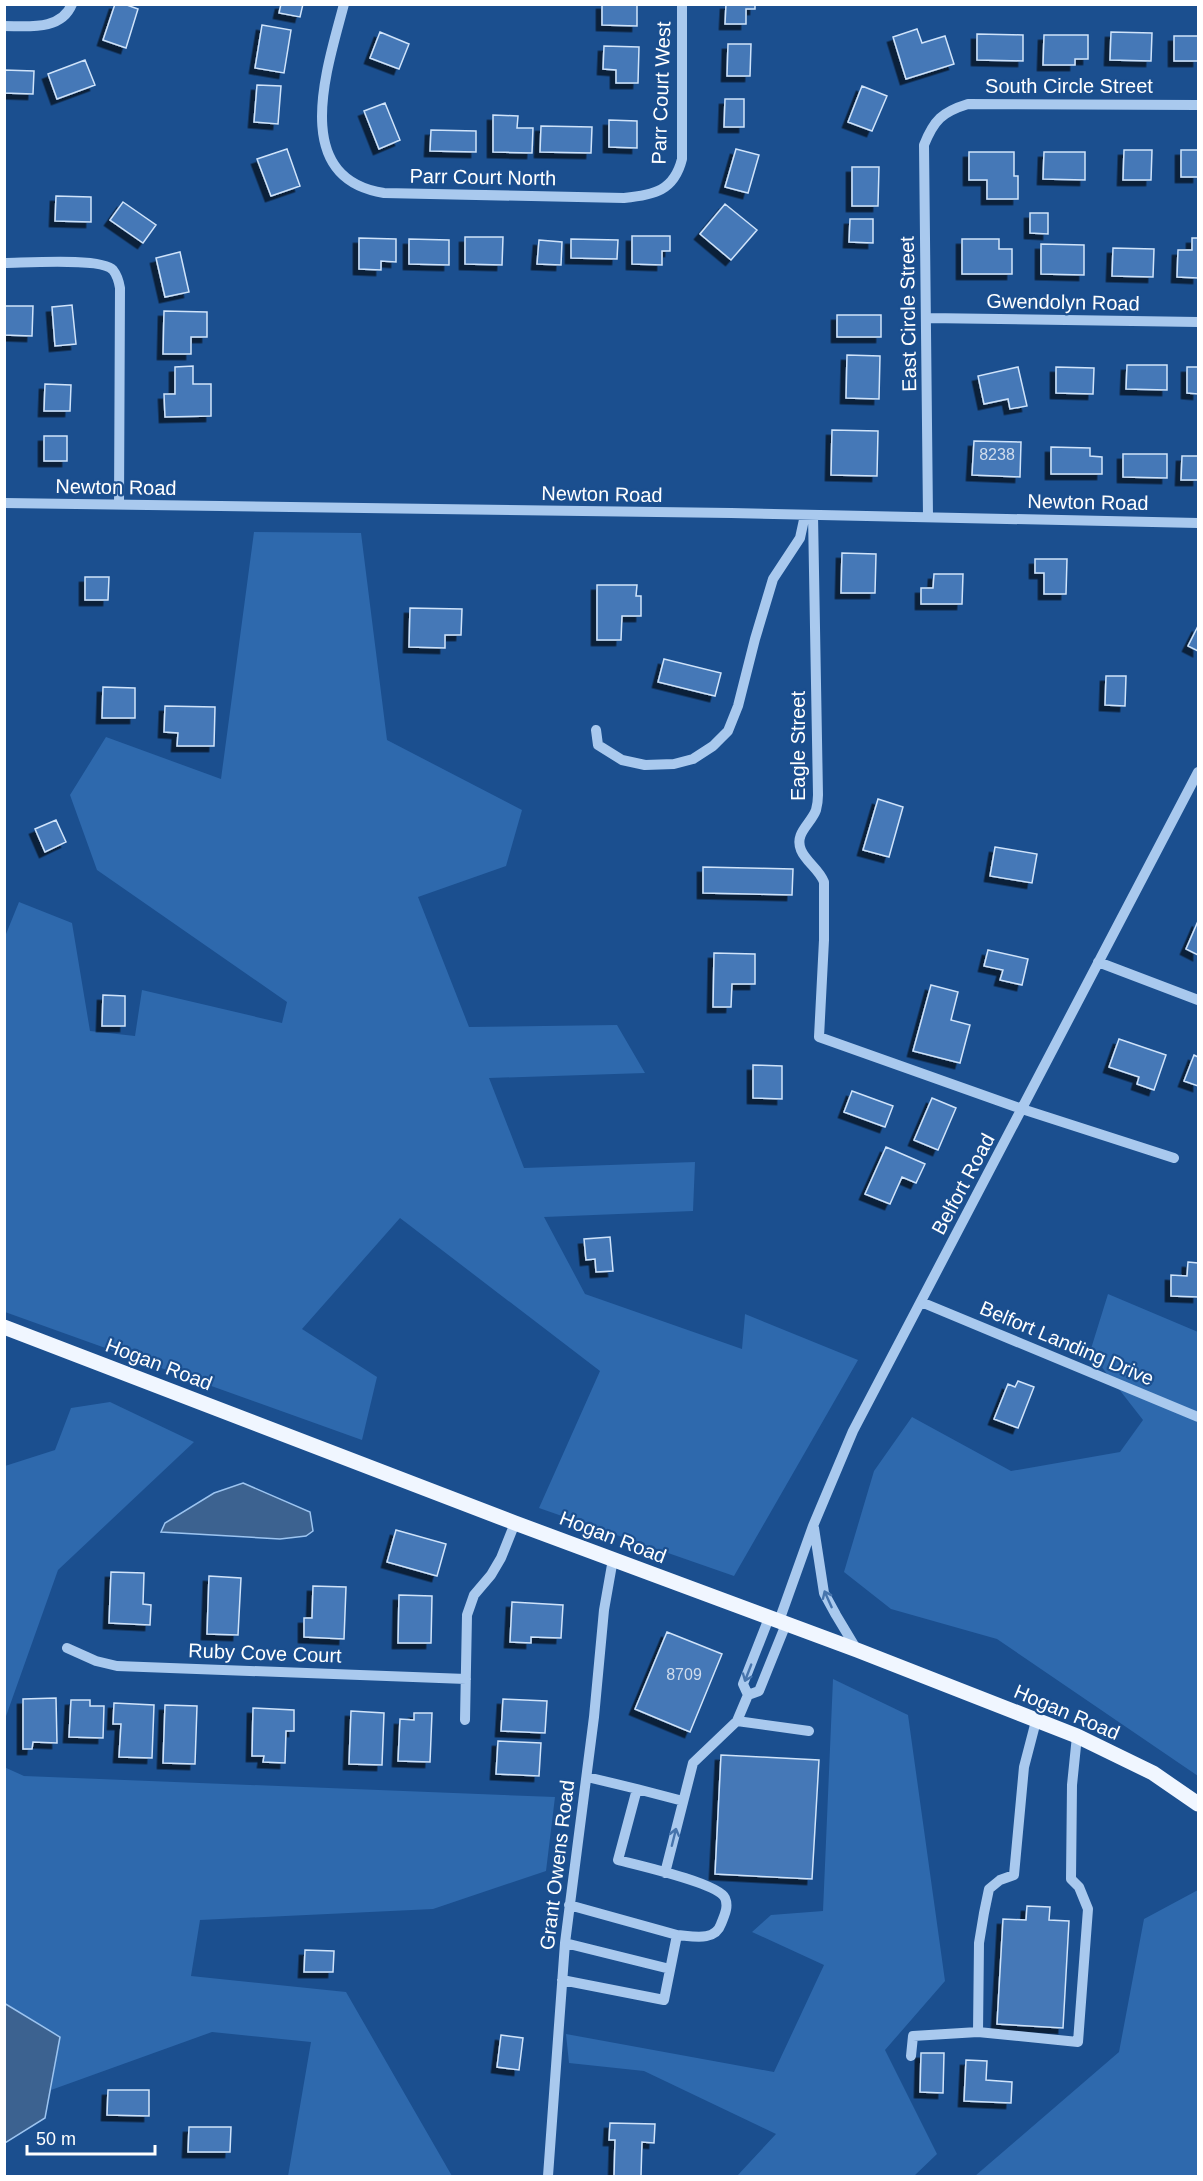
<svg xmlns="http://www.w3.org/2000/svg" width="1203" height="2181" viewBox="0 0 1203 2181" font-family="Helvetica,sans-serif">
<defs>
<filter id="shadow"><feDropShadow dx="-5.5" dy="5.5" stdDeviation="0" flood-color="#0009"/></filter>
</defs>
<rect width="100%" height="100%" fill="#1b4f8f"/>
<path fill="#2e69ad" d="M 254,532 L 361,533 L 387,740 L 522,810 L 506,866 L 418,897 L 469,1027 L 617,1025 L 645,1073 L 489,1078 L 524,1168 L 695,1162 L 693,1211 L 544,1217 L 585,1294 L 742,1349 L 745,1314 L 858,1360 L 734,1576 L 539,1508 L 600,1371 L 400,1218 L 302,1329 L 377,1377 L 362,1440 L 5,1312 L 4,939 L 19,902 L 72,923 L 90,1031 L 135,1036 L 142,990 L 282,1023 L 287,1002 L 97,870 L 70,795 L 106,737 L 221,779 Z
M 1108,1294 L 1198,1332 L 1198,1776 L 997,1639 L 891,1609 L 844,1572 L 874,1471 L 912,1417 L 1011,1471 L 1120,1452 L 1143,1420 L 1090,1352 Z
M 110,1402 L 194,1442 L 58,1570 L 5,1719 L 5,1466 L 55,1450 L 71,1408 Z
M 833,1679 L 908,1715 L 945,1981 L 885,2050 L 937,2154 L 914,2176 L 737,2176 L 776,2134 L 644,2071 L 569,2063 L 566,2034 L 774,2072 L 824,1965 L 752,1932 L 771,1915 L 823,1911 Z
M 4,1767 L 24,1776 L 555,1797 L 546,1871 L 433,1909 L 200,1920 L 191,1976 L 346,1992 L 452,2176 L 288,2176 L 311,2042 L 212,2032 L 51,2090 L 60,2037 L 5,2003 Z
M 1198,1890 L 1198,2176 L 975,2176 L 1119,2052 L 1144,1919 Z"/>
<path fill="#3c6290" stroke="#9cc4f0" stroke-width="1.5" d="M 243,1483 L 310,1512 L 313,1531 L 306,1536 L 280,1539 L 161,1532 L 165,1523 L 214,1493 Z
M 4,2003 L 60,2037 L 45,2118 L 5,2143 Z"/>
<path fill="#4478b7" stroke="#cfe3fa" stroke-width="1.5" filter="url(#shadow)" d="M 115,4 L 124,4 L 138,9 L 126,48 L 103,40 Z
M 281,4 L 303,4 L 300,17 L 279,13 Z
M 602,4 L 637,4 L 637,26 L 602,25 Z
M 726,4 L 755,4 L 755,9 L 746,9 L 746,24 L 725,24 Z
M 262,25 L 291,30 L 284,73 L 255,68 Z
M 917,29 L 922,43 L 945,36 L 954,64 L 906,79 L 893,37 Z
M 380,32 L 409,44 L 399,69 L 370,58 Z
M 1111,32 L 1152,33 L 1151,61 L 1110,60 Z
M 977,34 L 1023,35 L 1023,61 L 977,60 Z
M 1044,35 L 1088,35 L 1088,59 L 1075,59 L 1075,65 L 1043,65 Z
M 1174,36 L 1198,36 L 1198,61 L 1174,61 Z
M 728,44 L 751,44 L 750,76 L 727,76 Z
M 604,46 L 639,47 L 638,83 L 616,83 L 616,70 L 603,69 Z
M 85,60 L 95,85 L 57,99 L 48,74 Z
M 4,70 L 34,71 L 33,94 L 4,93 Z
M 257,85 L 281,86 L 278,124 L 254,122 Z
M 862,86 L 887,96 L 872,131 L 848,122 Z
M 725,99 L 744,99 L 744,127 L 724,127 Z
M 385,103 L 400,140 L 379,149 L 364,111 Z
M 493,115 L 518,116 L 517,128 L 533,128 L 532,153 L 493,152 Z
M 609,120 L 637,121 L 637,148 L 609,147 Z
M 541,126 L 592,127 L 591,153 L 540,152 Z
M 431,130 L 476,131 L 476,152 L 430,151 Z
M 287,149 L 300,186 L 271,196 L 257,159 Z
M 736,149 L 759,155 L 748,193 L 725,187 Z
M 1124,150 L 1152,150 L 1151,180 L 1123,180 Z
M 1181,150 L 1198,150 L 1198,177 L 1181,177 Z
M 969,152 L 1014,152 L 1014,176 L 1018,176 L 1018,199 L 987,199 L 987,180 L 969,180 Z
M 1044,152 L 1085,152 L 1085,180 L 1043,179 Z
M 852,167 L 879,167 L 878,206 L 852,206 Z
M 56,196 L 91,197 L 91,222 L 55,221 Z
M 123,202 L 156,225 L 143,243 L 110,220 Z
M 725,204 L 757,230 L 731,260 L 700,234 Z
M 1030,213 L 1048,213 L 1048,234 L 1030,233 Z
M 850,219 L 873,219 L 873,243 L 849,242 Z
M 632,236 L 670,236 L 670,251 L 662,251 L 662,265 L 632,264 Z
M 465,237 L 503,237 L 502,265 L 465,264 Z
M 359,238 L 396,239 L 396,262 L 381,261 L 381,270 L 359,269 Z
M 1192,238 L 1198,238 L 1198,278 L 1177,277 L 1178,250 L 1192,250 Z
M 409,239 L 449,240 L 449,265 L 409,264 Z
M 571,239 L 618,240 L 617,259 L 571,258 Z
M 962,239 L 999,239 L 999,249 L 1012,249 L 1012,274 L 962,274 Z
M 539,240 L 562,242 L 561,265 L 537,264 Z
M 1041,244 L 1084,245 L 1084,275 L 1041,274 Z
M 1113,248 L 1154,249 L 1153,277 L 1112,276 Z
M 180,252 L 189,292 L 165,297 L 156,258 Z
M 72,305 L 76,344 L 55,346 L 52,307 Z
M 4,306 L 33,306 L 32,336 L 4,335 Z
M 164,311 L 207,312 L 207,337 L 191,337 L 191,354 L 163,354 Z
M 837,315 L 881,315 L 881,337 L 837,337 Z
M 847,355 L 880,356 L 879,399 L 846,398 Z
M 1127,365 L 1167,365 L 1167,390 L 1126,389 Z
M 193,366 L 193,384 L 211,384 L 211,416 L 165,417 L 164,394 L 175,394 L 175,367 Z
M 1018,367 L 1027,406 L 1010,409 L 1008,399 L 984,404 L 978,376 Z
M 1056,367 L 1094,368 L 1093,394 L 1056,393 Z
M 1187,367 L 1198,367 L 1198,394 L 1187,393 Z
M 45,384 L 71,385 L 70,411 L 44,411 Z
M 832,430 L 878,431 L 877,476 L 831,475 Z
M 44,436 L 67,436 L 67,461 L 44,461 Z
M 974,441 L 1021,442 L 1020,477 L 972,475 Z
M 1051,447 L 1090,448 L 1090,456 L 1102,457 L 1102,474 L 1051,474 Z
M 1123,454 L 1167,454 L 1167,478 L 1123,477 Z
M 1182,456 L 1198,456 L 1198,480 L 1181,480 Z
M 842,553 L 876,554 L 875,593 L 841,593 Z
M 1035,559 L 1067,559 L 1066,594 L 1044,594 L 1044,573 L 1035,573 Z
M 934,574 L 963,574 L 962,604 L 921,604 L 921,588 L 933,588 Z
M 85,577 L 109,577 L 108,600 L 85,600 Z
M 597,585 L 637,585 L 636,596 L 641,596 L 641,616 L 622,616 L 621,640 L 597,640 Z
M 410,608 L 462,609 L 461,635 L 445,635 L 445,648 L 409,647 Z
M 1198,626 L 1198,651 L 1188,646 Z
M 664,659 L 721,673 L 715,696 L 658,682 Z
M 1106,676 L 1126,676 L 1125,706 L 1105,705 Z
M 103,687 L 135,688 L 135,718 L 102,718 Z
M 165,706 L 215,707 L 214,746 L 177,746 L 178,733 L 164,732 Z
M 878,799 L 903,807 L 889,857 L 863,850 Z
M 56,820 L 66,842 L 45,852 L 35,829 Z
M 995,847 L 1037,854 L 1032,883 L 990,876 Z
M 703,867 L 793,869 L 792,895 L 703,893 Z
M 1198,921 L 1198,955 L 1186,949 Z
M 988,950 L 1028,959 L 1022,985 L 1000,980 L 1003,970 L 984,966 Z
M 714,953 L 755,954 L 755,984 L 732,984 L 731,1007 L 713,1007 Z
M 931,985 L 958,992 L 951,1020 L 970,1025 L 960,1063 L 913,1051 Z
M 103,995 L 125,996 L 125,1026 L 102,1026 Z
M 1119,1039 L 1166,1055 L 1154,1090 L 1137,1084 L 1139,1077 L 1109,1067 Z
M 1194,1055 L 1198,1057 L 1198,1086 L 1184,1081 Z
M 753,1065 L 782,1066 L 782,1099 L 753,1098 Z
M 852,1091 L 893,1106 L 885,1127 L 844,1112 Z
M 932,1098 L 956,1108 L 938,1150 L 914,1140 Z
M 886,1147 L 925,1164 L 916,1183 L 902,1177 L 890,1204 L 865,1194 Z
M 610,1237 L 613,1271 L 596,1272 L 595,1259 L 586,1260 L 584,1239 Z
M 1188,1262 L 1198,1263 L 1198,1297 L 1171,1296 L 1171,1275 L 1187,1276 Z
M 1018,1381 L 1034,1387 L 1018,1428 L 994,1419 L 1008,1384 L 1015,1387 Z
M 396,1530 L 446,1544 L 437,1576 L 387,1562 Z
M 111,1572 L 144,1573 L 143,1604 L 151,1605 L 150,1625 L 109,1623 Z
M 209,1576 L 241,1578 L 238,1635 L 207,1634 Z
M 313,1586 L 346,1587 L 344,1639 L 304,1637 L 304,1618 L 312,1618 Z
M 399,1595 L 432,1596 L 431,1643 L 398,1643 Z
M 512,1602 L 563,1605 L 561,1638 L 531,1637 L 531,1643 L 510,1642 Z
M 667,1632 L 722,1654 L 690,1732 L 635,1709 Z
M 56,1698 L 57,1743 L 33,1742 L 32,1749 L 23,1749 L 23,1699 Z
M 503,1699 L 547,1701 L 545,1733 L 501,1731 Z
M 71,1700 L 90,1700 L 90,1706 L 104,1706 L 103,1738 L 69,1737 Z
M 114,1703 L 154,1705 L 152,1758 L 119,1757 L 121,1724 L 113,1724 Z
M 165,1705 L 197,1706 L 195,1764 L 163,1763 Z
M 253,1708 L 294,1710 L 294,1731 L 286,1731 L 285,1763 L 263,1762 L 264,1756 L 252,1756 Z
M 351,1711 L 384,1713 L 382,1765 L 349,1764 Z
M 414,1713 L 432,1713 L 430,1762 L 398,1761 L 400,1719 L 414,1720 Z
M 498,1741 L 541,1743 L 539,1776 L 496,1774 Z
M 721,1755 L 819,1760 L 812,1879 L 715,1874 Z
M 1027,1906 L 1050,1907 L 1049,1920 L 1069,1921 L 1063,2028 L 997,2024 L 1003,1919 L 1026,1920 Z
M 305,1950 L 334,1951 L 333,1972 L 304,1972 Z
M 501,2035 L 523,2038 L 519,2070 L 497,2067 Z
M 921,2053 L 944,2053 L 943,2093 L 920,2092 Z
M 966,2060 L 987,2061 L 986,2080 L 1012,2082 L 1011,2103 L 964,2101 Z
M 108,2090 L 149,2090 L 149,2116 L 107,2115 Z
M 610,2123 L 655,2124 L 654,2143 L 642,2142 L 641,2176 L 614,2176 L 615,2140 L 609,2140 Z
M 189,2127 L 231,2127 L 230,2152 L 188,2152 Z"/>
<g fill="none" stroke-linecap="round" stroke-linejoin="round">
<path stroke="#a9c9ee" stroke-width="10" d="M 344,4 C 328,66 288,178 384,193 L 624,198 C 654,195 674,191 682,159 L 682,4
M 4,26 C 28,26 61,31 72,4
M 4,263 C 24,263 102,257 113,270 C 117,275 119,282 120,288 L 119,505
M 927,318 L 1198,322
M 4,503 L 731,513 L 1198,523
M 813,515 L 818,795 C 818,800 817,806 816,810 C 811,824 794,833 801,850 C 806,862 819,869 824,882 L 824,940 L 819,1037 L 1022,1109 L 1174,1158
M 928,517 L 924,145 C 934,120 942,112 968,104 L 1198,105
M 596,730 L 598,745 L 622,760 L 645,765 L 674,764 L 693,759 L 713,746 L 728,731 L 738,706 L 755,639 L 773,579 L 800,538 L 805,515
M 1098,962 L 1198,1000
M 921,1302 L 1198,1417
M 814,1528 L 824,1593 L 836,1615 L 857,1650
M 769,1618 L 743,1684 L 748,1695 L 759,1691 L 786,1624
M 779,1621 L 813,1526 L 853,1431 L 1198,772
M 67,1648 L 96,1661 L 117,1666 L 466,1679
M 465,1720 L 467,1615 L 474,1595 L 491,1575 L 501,1558 L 515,1523
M 737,1721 L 748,1695
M 1036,1721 L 1024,1767 L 1014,1875 L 1000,1880 L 989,1889 L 984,1913 L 979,1943 L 978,2032 L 1078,2042 L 1088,1909 L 1079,1887 L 1071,1879 L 1072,1785 L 1077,1736
M 587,1777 L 637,1789 L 618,1860 C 637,1865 718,1883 725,1898 C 729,1907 724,1916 721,1924 C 715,1942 692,1936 677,1935
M 637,1789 L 683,1801
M 665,1873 L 693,1763 L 737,1721 L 809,1731
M 565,1943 L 670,1969
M 562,1980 L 664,2000 L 677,1935 L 569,1905
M 911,2056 L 913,2036 L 978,2032
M 548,2176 L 565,1943 L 594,1717 L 604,1610 L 613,1559"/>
<path stroke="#f0f6ff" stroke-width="15" d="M 4,1327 L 515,1523 L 857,1650 L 1077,1736 L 1153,1773 L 1198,1804"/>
</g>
<defs><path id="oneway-shaft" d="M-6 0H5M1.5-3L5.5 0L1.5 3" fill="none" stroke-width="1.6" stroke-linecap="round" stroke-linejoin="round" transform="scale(1.5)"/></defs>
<g stroke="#4674ac">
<use href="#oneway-shaft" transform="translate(828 1599) rotate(-114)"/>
<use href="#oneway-shaft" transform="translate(748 1673) rotate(111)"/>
<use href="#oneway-shaft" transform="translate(674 1837) rotate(-76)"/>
</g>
<g text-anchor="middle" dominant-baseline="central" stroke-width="4.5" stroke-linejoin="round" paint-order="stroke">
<g font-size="16" fill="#d0dded">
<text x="997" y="454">8238</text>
<text x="684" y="1674">8709</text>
</g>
<g font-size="20" fill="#fff" stroke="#1b4f8f">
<text x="1069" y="86">South Circle Street</text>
<text transform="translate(661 93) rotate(-88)">Parr Court West</text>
<text transform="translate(483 177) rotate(1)">Parr Court North</text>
<text transform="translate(1063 302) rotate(1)">Gwendolyn Road</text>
<text transform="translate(908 314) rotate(-91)">East Circle Street</text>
<text transform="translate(116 487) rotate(1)">Newton Road</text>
<text transform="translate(602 494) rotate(1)">Newton Road</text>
<text transform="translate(1088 502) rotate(1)">Newton Road</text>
<text transform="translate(798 746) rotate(-90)">Eagle Street</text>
<text transform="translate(963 1184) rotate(-62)">Belfort Road</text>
<text transform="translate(1067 1343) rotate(23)">Belfort Landing Drive</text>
<text transform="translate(159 1364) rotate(21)">Hogan Road</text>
<text transform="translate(613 1537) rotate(21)">Hogan Road</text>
<text transform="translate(265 1653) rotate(2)">Ruby Cove Court</text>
<text transform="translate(1067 1712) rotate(23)">Hogan Road</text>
<text transform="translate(557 1865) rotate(-83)">Grant Owens Road</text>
</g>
</g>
<rect width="1203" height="2181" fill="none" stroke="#ffffff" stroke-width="12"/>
<path d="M27 2145v9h128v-9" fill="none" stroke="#ffffff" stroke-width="3"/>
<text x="36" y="2145" font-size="18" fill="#ffffff" stroke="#1b4f8f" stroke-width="4.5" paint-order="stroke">50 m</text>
</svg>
